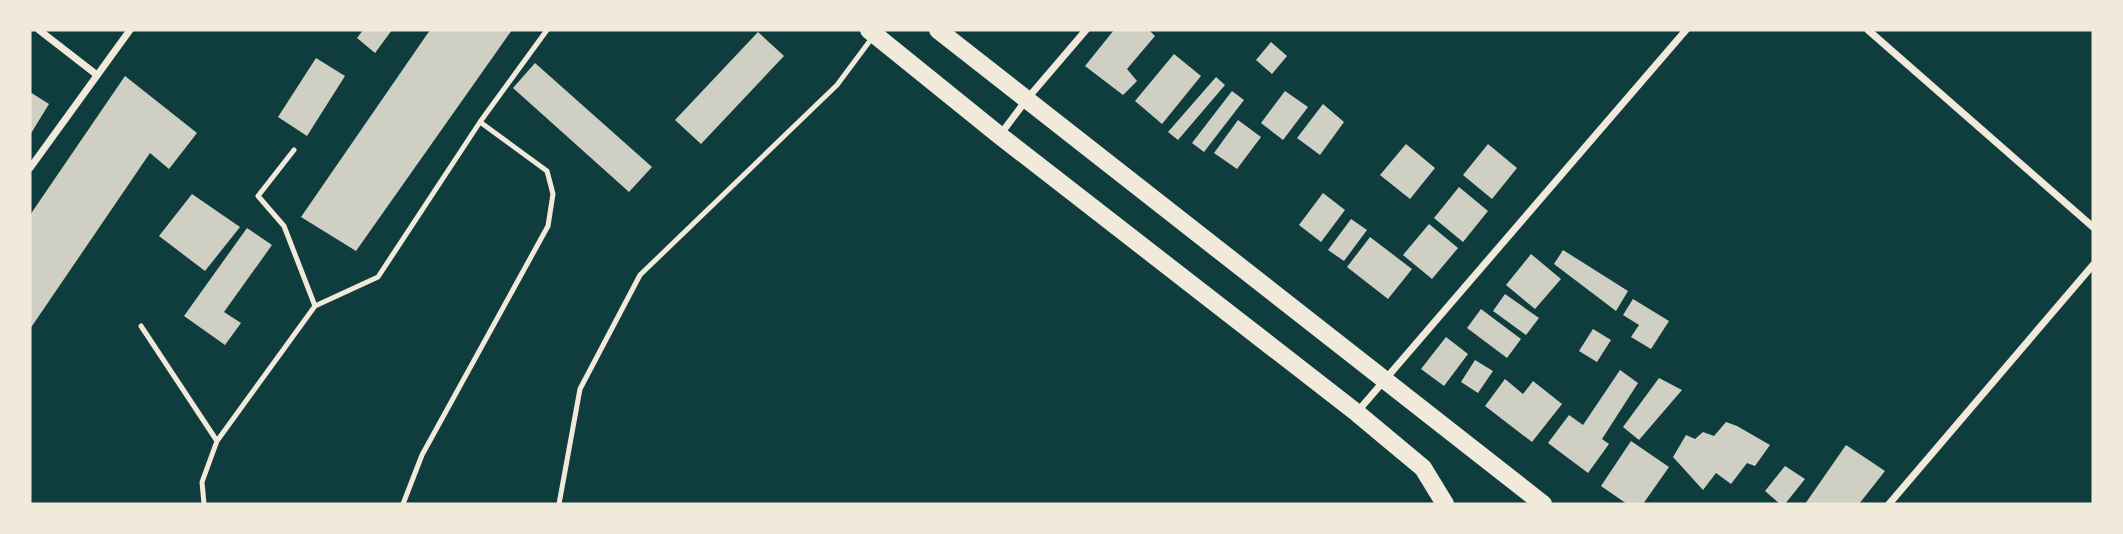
<svg xmlns="http://www.w3.org/2000/svg" width="2123" height="534" viewBox="0 0 2123 534" font-family="'Golos Text',sans-serif">
<rect width="100%" height="100%" fill="#0f3d3e"/>
<path fill="#cfcfc3" d="M 363,30 L 392,30 L 375,53 L 357,38 Z
M 430,30 L 512,30 L 356,251 L 301,217 Z
M 1114,30 L 1149,30 L 1155,36 L 1127,69 L 1137,81 L 1123,95 L 1085,66 Z
M 758,32 L 784,56 L 701,144 L 675,120 Z
M 1271,42 L 1287,56 L 1272,74 L 1256,60 Z
M 1174,54 L 1201,76 L 1162,124 L 1135,101 Z
M 316,58 L 345,76 L 307,136 L 278,117 Z
M 535,63 L 652,167 L 629,192 L 513,88 Z
M 125,76 L 197,133 L 169,169 L 150,153 L 30,329 L 30,215 Z
M 1216,77 L 1225,85 L 1178,140 L 1168,132 Z
M 1232,91 L 1244,100 L 1204,152 L 1192,143 Z
M 1285,91 L 1308,107 L 1283,140 L 1261,123 Z
M 30,92 L 49,104 L 30,135 Z
M 1323,104 L 1344,122 L 1320,155 L 1297,138 Z
M 1238,120 L 1261,137 L 1237,169 L 1214,153 Z
M 1406,144 L 1435,168 L 1410,199 L 1380,175 Z
M 1488,144 L 1517,168 L 1492,199 L 1463,175 Z
M 1459,187 L 1488,211 L 1463,242 L 1434,218 Z
M 1323,193 L 1345,210 L 1321,242 L 1299,225 Z
M 192,194 L 240,227 L 205,271 L 159,236 Z
M 1351,219 L 1367,230 L 1344,261 L 1328,250 Z
M 1429,224 L 1458,248 L 1432,279 L 1403,255 Z
M 247,228 L 272,245 L 224,312 L 241,323 L 225,345 L 184,316 Z
M 1370,237 L 1412,269 L 1388,299 L 1347,267 Z
M 1563,250 L 1628,291 L 1616,311 L 1554,264 Z
M 1531,254 L 1561,279 L 1535,309 L 1506,285 Z
M 1505,294 L 1539,318 L 1526,335 L 1493,311 Z
M 1633,299 L 1669,321 L 1651,349 L 1631,337 L 1639,325 L 1623,315 Z
M 1481,309 L 1521,339 L 1507,358 L 1467,328 Z
M 1593,329 L 1611,340 L 1597,362 L 1579,351 Z
M 1446,337 L 1468,354 L 1444,386 L 1421,369 Z
M 1475,360 L 1493,371 L 1478,393 L 1461,382 Z
M 1620,370 L 1638,383 L 1602,439 L 1609,444 L 1588,473 L 1548,443 L 1569,415 L 1583,425 Z
M 1659,378 L 1682,390 L 1639,440 L 1623,427 Z
M 1505,379 L 1523,394 L 1533,381 L 1562,404 L 1532,442 L 1485,406 Z
M 1726,422 L 1737,426 L 1770,445 L 1755,466 L 1747,463 L 1731,484 L 1716,473 L 1703,490 L 1673,457 L 1686,435 L 1695,439 L 1703,432 L 1714,436 Z
M 1631,441 L 1669,467 L 1643,504 L 1627,504 L 1601,486 Z
M 1846,445 L 1885,471 L 1859,504 L 1805,504 Z
M 1785,466 L 1805,479 L 1785,504 L 1780,504 L 1765,491 Z"/>
<g fill="none" stroke-linecap="round" stroke-linejoin="round">
<path stroke="#f1e9da" stroke-width="5" d="M 294,150 L 258,196 L 284,226 L 315,306
M 141,326 L 217,441
M 204,504 L 202,482 L 217,441 L 315,306 L 378,277 L 480,122 L 547,30
M 403,504 L 422,455 L 548,226 L 553,194 L 547,171 L 480,122
M 559,504 L 580,389 L 640,275 L 837,85 L 872,38"/>
<path stroke="#f1e9da" stroke-width="7" d="M 39,30 L 97,75
M 1868,30 L 2093,227
M 1000,135 L 1027,99 L 1086,30
M 30,168 L 130,30
M 1358,411 L 1686,30
M 1889,504 L 2093,265"/>
<path stroke="#f1e9da" stroke-width="18" d="M 869,30 L 999,135 L 1357,413 L 1423,468 L 1445,504
M 938,30 L 1543,504"/>
</g>
<rect width="2123" height="534" fill="none" stroke="#f1e9da" stroke-width="63"/>
</svg>
